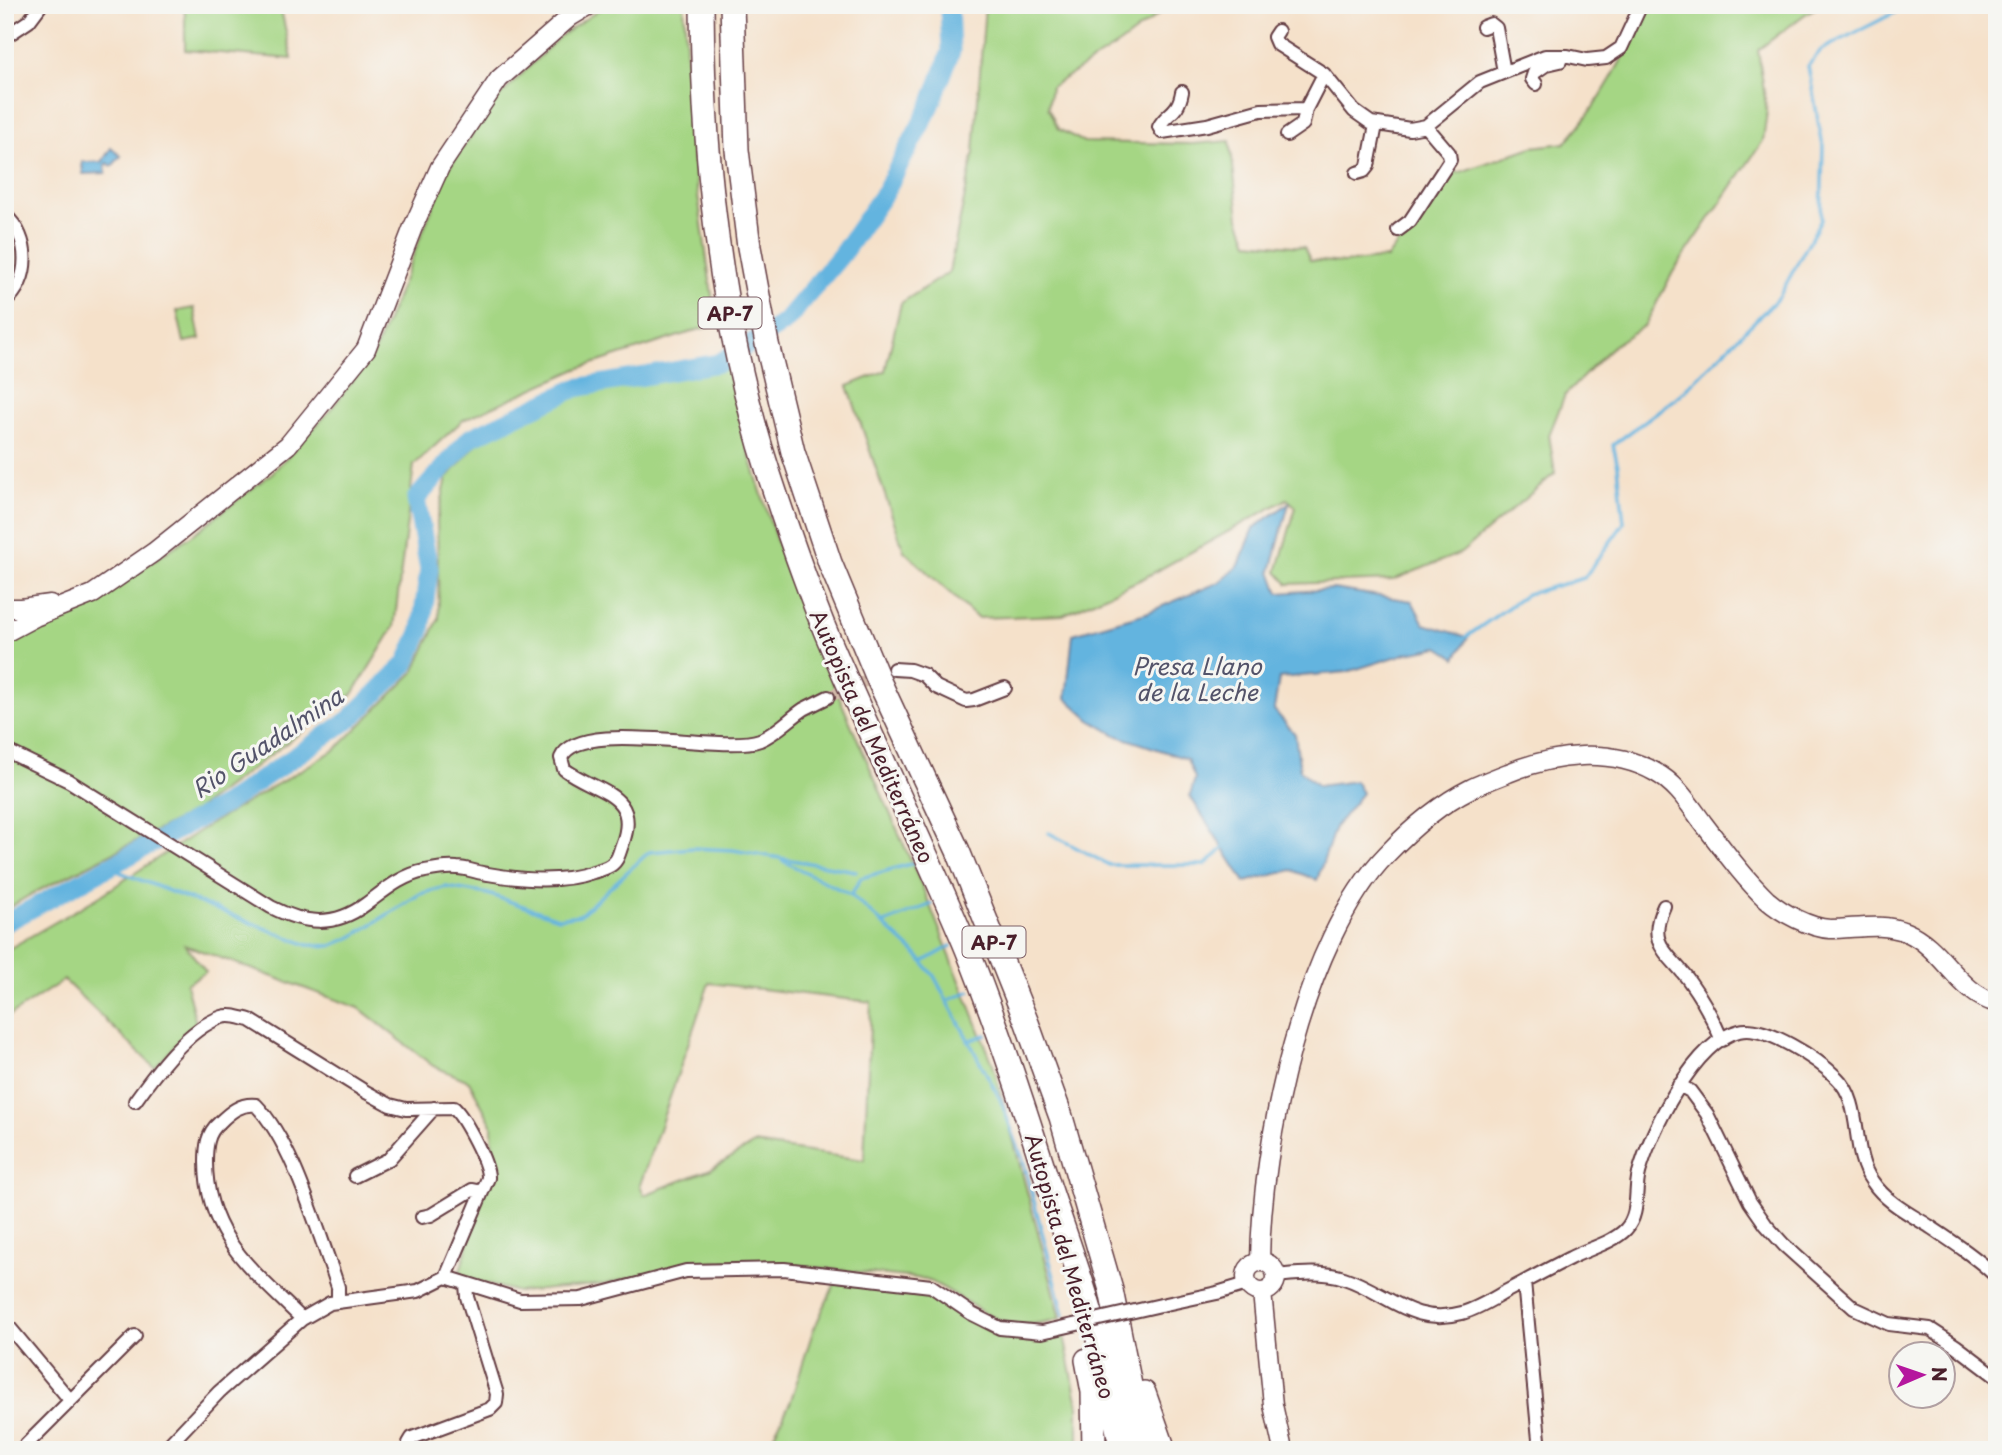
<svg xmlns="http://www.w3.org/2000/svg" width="2002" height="1455" viewBox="0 0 2002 1455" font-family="'Playpen Sans',sans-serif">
<rect width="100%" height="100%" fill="#f6f6f2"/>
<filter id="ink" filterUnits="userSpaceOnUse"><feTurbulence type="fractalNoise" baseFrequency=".0143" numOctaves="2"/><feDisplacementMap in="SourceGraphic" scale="14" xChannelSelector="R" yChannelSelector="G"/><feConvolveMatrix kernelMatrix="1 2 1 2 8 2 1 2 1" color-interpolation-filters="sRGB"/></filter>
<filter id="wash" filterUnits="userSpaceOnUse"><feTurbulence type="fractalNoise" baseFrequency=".00686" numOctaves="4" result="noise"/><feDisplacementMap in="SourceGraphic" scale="28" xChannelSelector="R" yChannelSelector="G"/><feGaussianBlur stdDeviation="1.57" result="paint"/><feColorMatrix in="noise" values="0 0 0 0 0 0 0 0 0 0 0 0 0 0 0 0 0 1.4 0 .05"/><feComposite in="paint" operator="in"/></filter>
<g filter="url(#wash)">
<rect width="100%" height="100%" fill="#f5e1ca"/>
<path fill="#a5d684" stroke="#787a58" stroke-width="2" fill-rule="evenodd" d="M 182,5 L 280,5 L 292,59 L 185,50 L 185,14 Z
M 606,5 L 684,5 L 691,146 L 716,324 L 577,369 L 463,420 L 414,465 L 394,627 L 353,694 L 193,812 L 30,895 L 5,910 L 5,641 L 15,632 L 109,590 L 195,533 L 272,473 L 327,414 L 374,353 L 448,169 L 496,100 L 559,37 Z
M 985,5 L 1171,5 L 1119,44 L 1051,87 L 1048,108 L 1058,129 L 1084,142 L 1192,144 L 1230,141 L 1239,218 L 1248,242 L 1304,247 L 1310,260 L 1344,263 L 1387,258 L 1452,170 L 1458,173 L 1532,147 L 1565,143 C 1601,104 1626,54 1647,5 L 1821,5 L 1808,12 L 1758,50 L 1767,112 L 1763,141 L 1673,272 L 1645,325 L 1613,346 L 1565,395 L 1549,435 L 1555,473 L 1461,553 L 1393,580 L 1288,584 L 1277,572 L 1296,507 L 1287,499 L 1144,578 L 1063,615 L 977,618 L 904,551 L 848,386 L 885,371 L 901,303 L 949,272 L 974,152 Z
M 5,229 C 16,249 20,268 5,286 Z
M 194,308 L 200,339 L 184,342 L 177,311 Z
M 728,368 L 750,457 L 785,568 L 836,690 L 925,893 L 993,1064 L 1061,1318 C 993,1339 980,1302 925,1279 L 744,1260 L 686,1264 L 606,1284 L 518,1292 L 458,1277 L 493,1165 L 492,1125 L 469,1081 L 433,1066 L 359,1008 L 185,945 L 206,972 L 186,984 L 196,1023 L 155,1068 L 64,980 L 9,1016 L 5,1012 L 5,951 L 97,898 L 202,829 L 336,749 L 414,672 L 439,618 L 437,521 L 447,478 L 480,440 L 575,396 ZM 709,983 L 871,1002 L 864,1160 L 754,1144 L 711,1169 L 644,1195 L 640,1185 Z
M 835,1283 L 929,1294 L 1008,1336 L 1064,1335 L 1078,1405 L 1078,1450 L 766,1450 L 790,1403 L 813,1331 Z"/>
<path fill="#64b4df" stroke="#576a85" stroke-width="2" d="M 111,148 L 121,156 L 112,166 L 107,163 L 105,165 L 106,173 L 83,174 L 82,162 L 102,162 Z
M 1289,503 L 1271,571 L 1279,593 L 1333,589 L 1412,601 L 1424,624 L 1468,637 L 1456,658 L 1439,647 L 1408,653 L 1347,672 L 1279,678 L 1274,710 L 1295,734 L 1300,770 L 1318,786 L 1355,781 L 1362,793 L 1335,827 L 1317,880 L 1292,870 L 1245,882 L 1190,796 L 1195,778 L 1187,759 L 1118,736 L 1090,720 L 1066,698 L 1073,634 L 1146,613 L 1220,582 L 1239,565 L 1254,528 Z"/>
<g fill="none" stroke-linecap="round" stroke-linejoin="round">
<path stroke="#64b4df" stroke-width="3.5" d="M 1466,637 L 1527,594 L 1584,578 L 1624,523 L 1618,466 L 1613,445 L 1681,394 L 1779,297 L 1821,220 L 1823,146 L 1808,66 L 1821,50 L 1910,5
M 1049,833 L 1109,865 L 1205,865 L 1225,847
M 783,861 L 851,895 L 917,955 L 934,976 L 1000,1099 L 1023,1160 L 1064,1315
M 107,867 L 308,945 L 331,946 L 352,937 L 420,894 L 446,887 L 488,894 L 558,918 L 580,915 L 649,852 L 692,848 L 733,850 L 856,871
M 851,895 L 861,878 L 914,863
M 882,924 L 932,904
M 923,962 L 951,946
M 947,1001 L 970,991
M 968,1041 L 986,1035"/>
<path stroke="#64b4df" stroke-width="19" d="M 5,923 L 225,804 L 350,719 L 406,664 L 421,630 L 429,569 L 416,499 L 470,438 L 576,388 L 719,363 L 785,322 L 842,254 L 885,192 L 931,105 L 951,51 L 949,5"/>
</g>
</g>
<g filter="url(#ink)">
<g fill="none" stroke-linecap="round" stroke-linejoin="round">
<path stroke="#d3baaa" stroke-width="12" stroke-dasharray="12 6" stroke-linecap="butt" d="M 828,697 L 879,675"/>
<g stroke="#643c43" stroke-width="16">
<path id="street" d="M 1483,27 L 1491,24 L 1496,28 L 1504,72
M 1278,31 L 1274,37 L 1277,44 L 1324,74 L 1354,111 L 1371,123 L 1410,129 L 1426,126 L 1480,82 L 1545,56 L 1568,56 L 1587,60 L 1606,58 L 1621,48 L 1641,5
M 5,37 L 29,21 L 41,5
M 1536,84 L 1532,79 L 1534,73 L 1547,64 L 1560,61
M 1182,92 C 1178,115 1166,112 1159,127 L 1162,132 L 1207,125 L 1261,110 L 1306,109 L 1324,74
M 1287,135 L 1303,124 L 1306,109
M 1357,173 L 1364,171 L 1368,166 L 1376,125
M 5,215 C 31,238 31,280 5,302
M 1398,230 L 1410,221 L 1450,160 L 1449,153 L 1426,126
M 894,669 L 910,670 L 924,675 L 936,687 L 966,701 L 974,700 L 1005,688
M 5,747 L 11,753 L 69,781 L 271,907 C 304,924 334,928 366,904 C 384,891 402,875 425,871 C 435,869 447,867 457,868 C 467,868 478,873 488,874 C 521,880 562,883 593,872 C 601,870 612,867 616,860 C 619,856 620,850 622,845 C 642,793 596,793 564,769 L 561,758 C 579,717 722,754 760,740 C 777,733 789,719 804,709 C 812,705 820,701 828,697
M 1664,906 C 1645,946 1670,953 1690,982 C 1703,1000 1713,1019 1722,1040
M 1679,1085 L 1690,1091 L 1707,1114 L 1750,1202 L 1766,1225 L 1784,1245 L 1854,1308 L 1889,1324 L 1930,1329 L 1956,1346 L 1997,1377
M 135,1101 C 155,1073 188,1028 222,1017 C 231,1014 241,1018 250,1020 L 366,1092 L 390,1105 L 406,1109 L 454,1108 C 465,1119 489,1164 488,1178 L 446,1277
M 355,1176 L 389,1159 L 434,1108
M 422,1217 L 431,1215 L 472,1190 L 482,1192
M 1276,1276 C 1298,1274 1322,1271 1344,1278 C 1387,1292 1412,1327 1462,1313 C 1477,1309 1491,1300 1505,1292 C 1526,1281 1548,1269 1570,1258 C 1587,1249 1613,1243 1626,1229 C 1640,1213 1634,1193 1639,1173 C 1650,1132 1694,1042 1739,1031 C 1765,1024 1819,1060 1837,1078 C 1864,1104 1850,1152 1872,1181 C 1886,1202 1908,1213 1929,1226 C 1953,1242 1976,1257 1997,1277
M 1524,1282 L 1540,1450
M 1161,1305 L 1217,1293 L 1247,1284
M 302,1319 C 254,1271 206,1237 206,1162 C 206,1147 207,1133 219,1123 C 230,1112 241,1103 256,1105 C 292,1142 315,1223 333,1272 L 338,1287 L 338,1301
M 5,1322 L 70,1400
M 21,1450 L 135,1336
M 164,1450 L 219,1392 L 302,1319 L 330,1303 L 418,1291 L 446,1277 L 520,1300 L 581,1299 L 686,1271 L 784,1269 L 931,1286 L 972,1314 L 1000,1328 L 1042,1332 L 1051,1330
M 410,1450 L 409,1443 L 412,1438 L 490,1409 L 496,1403 L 497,1394 L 467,1297 L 466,1284"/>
</g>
<g stroke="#643c43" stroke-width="21">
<path id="secondary" d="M 5,608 L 21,608 L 50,604
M 5,633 L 35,617 L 93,594 L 154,552 L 288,445 L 366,349 L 413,227 L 440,167 L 499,79 L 570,17 L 590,5
M 1260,1262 C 1261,1144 1303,940 1387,854 C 1410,830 1440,804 1470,789 C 1482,783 1495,778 1508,773 C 1554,754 1610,747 1655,772 C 1677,784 1689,804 1703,823 C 1723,849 1743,877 1767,900 C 1782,913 1810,928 1830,929 C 1856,929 1881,922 1906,932 C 1943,947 1958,994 1997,1003
M1246 1277a15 15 0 1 1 30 0a15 15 0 1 1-30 0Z
M 1262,1292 L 1273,1405 L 1283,1450"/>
</g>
<g stroke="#643c43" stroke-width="26">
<path id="highway" d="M 702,5 C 703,162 720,321 768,471 C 786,526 805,582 827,635 C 872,741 923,843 967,949 C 998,1026 1024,1106 1049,1186 C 1068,1243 1090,1301 1103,1360 C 1110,1390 1115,1420 1122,1450
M 732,5 L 737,150 L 749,247 L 767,344 L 793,452 L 830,563 L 879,681 L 958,851 L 1027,1023 L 1061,1117 L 1111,1290 L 1143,1450
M 1087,1360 L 1093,1392 L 1094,1450
M 1144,1393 L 1164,1450"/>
</g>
<use href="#street" stroke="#fff" stroke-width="12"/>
<use href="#secondary" stroke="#fff" stroke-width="18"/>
<use href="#highway" stroke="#fff" stroke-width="23"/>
<g stroke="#643c43" stroke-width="16" stroke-linecap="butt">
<path id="street-bridge" d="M 1051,1330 L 1161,1305"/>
</g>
<use href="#street-bridge" stroke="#fff" stroke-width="12"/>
</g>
</g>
<g text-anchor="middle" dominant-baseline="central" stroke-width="6" stroke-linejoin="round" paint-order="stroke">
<g fill="#f6f6f2" stroke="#7e6067" stroke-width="2">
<rect x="698.5" y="297.5" width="63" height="31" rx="5"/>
<rect x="962.5" y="926.5" width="63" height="31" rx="5"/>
</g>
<g font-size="19" font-weight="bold" fill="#4a1f2b">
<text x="730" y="313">AP-7</text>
<text x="994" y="942">AP-7</text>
</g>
<g font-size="21" fill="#4a1f2b" stroke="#f6f6f2">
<text transform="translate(873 736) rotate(66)">Autopista del Mediterráneo</text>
<text transform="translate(1071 1266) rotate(74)">Autopista del Mediterráneo</text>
</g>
<g font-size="23" font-style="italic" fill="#53536a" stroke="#f6f6f2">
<text x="1197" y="665">Presa Llano<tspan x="1197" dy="26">de la Leche</tspan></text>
<text transform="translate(267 742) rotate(-34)">Rio Guadalmina</text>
</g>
</g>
<rect width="2002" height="1455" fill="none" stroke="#f6f6f2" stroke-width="28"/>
<g transform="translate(1922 1375) rotate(88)"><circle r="33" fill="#f6f6f2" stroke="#b1a0a2" stroke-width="2"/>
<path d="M0-5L12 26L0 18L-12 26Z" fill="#b5179e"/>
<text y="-10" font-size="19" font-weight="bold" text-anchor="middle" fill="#4a1f2b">N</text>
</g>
</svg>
